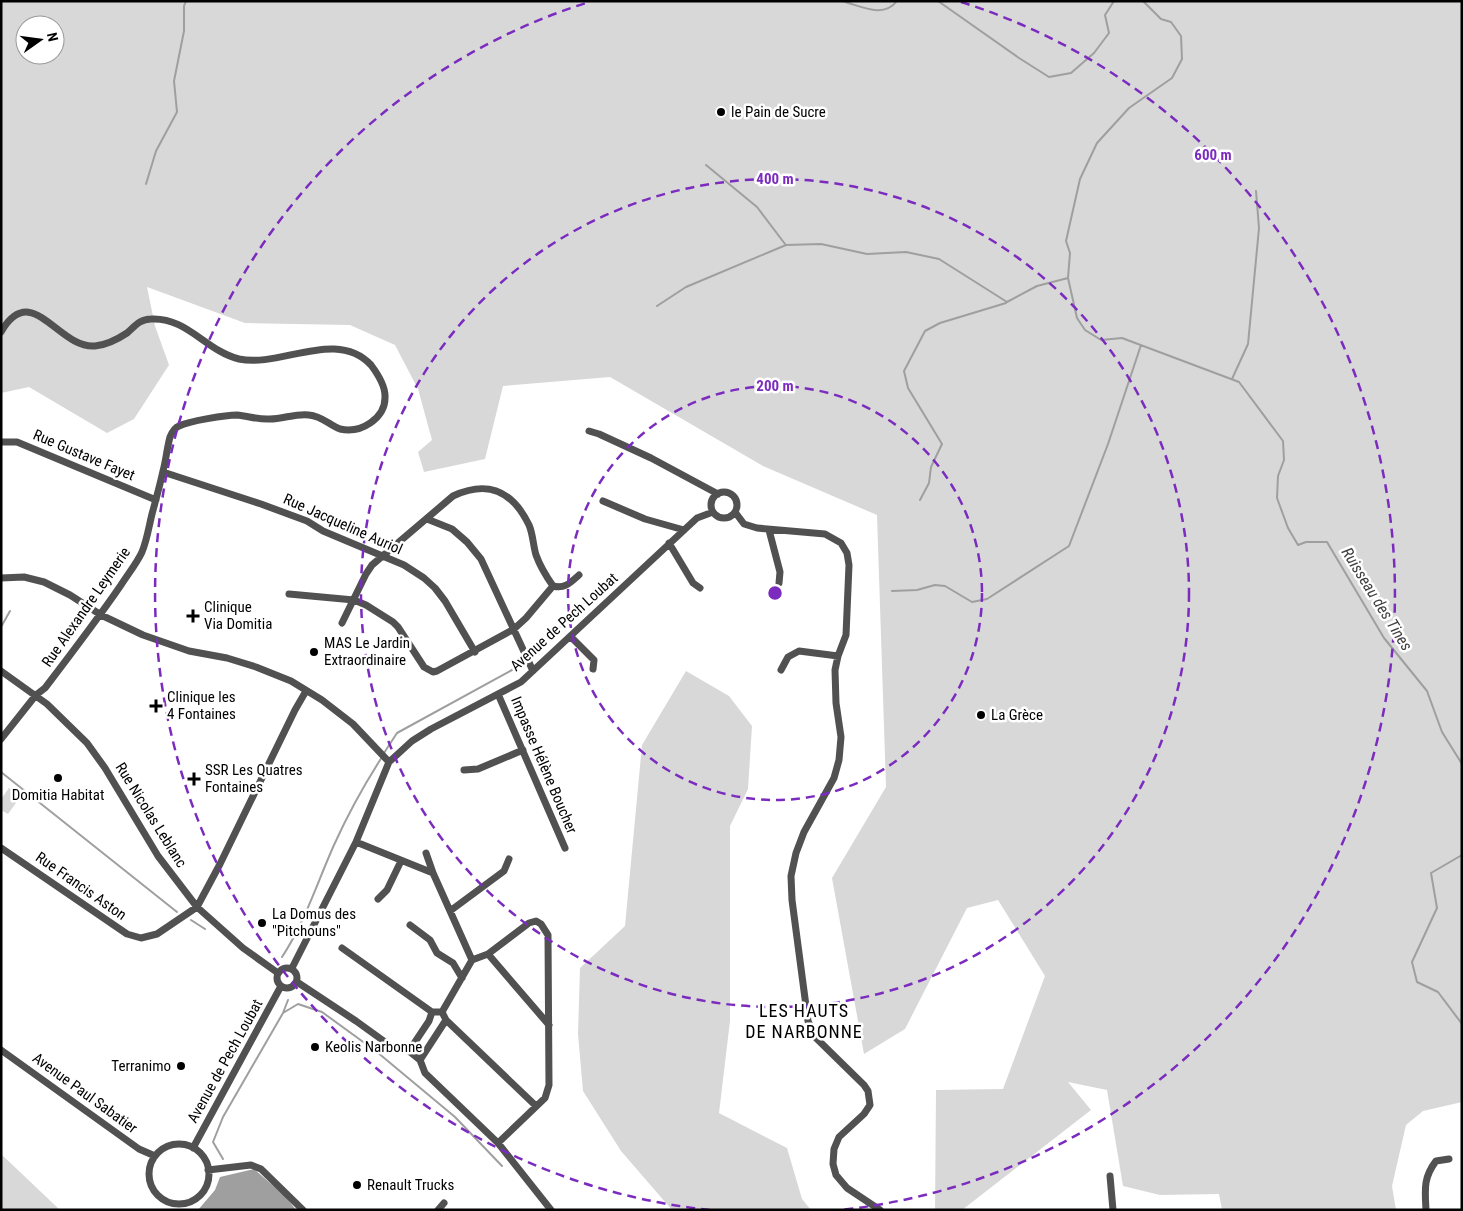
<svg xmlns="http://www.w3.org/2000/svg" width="1463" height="1211" viewBox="0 0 1463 1211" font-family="'Roboto Condensed',sans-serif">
<rect width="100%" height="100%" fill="#fff"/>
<path fill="#d8d8d8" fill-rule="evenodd" d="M 1,1 L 1462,1 L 1462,1102 L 1423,1111 L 1406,1125 L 1392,1186 L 1396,1210 L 1222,1210 L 1219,1194 L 1160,1195 L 1123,1186 L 1107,1090 L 1068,1082 L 1091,1110 L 962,1210 L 935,1210 L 936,1090 L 1003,1089 L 1045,976 L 998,900 L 967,908 L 905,1029 L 864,1054 L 832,878 L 886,787 L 877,515 L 763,466 L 610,377 L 503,386 L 485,459 L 424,472 L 418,452 L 432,440 L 418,389 L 395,345 L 350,325 L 245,323 L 147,287 L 155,326 L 169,365 L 134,419 L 107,433 L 29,387 L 1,393 ZM 25,25 L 55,25 L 55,55 L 25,55 Z
M 686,671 L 729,696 L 752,726 L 748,789 L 730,826 L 730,1021 L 719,1113 L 787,1148 L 802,1199 L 811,1210 L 672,1210 L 621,1151 L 583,1091 L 578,1034 L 580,968 L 625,926 L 642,745 Z
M 9,788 L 21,796 L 8,814 L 1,810 L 1,799 Z
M 1,1154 L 60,1210 L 1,1210 Z"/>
<path fill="#9f9f9f" d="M 254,1169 L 286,1197 L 296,1210 L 198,1210 L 215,1190 L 220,1177 Z"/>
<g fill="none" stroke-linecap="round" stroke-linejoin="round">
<path stroke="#9f9f9f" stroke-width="2" d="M 842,1 C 861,6 883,19 897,1
M 938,1 L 1019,58 L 1049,77 L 1071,73 L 1094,53 L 1109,33 L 1105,15 L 1114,1
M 1143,1 L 1161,19 L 1171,22 L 1181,36 L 1182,59 L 1172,78 L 1129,108 L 1097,143 L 1080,179 L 1066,241 L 1070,253 L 1068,278 L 1077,318 L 1085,330 L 1101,340 L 1122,338 L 1239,382 L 1283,441 L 1284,460 L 1278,476 L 1277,498 L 1288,528 L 1298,545 L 1306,542 L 1327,542 L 1384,638 L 1427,691 L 1442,732 L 1462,764
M 706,165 L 757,207 L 785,244
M 146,184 L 156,151 L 177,112 L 174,81 L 184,31 L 184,6 L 186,1
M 657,306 L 686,287 L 786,245 L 821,244 L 867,254 L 906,252 L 939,259 L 1007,302 L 1037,286 L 1068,278
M 1232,379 L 1248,344 L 1259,228 L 1256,191
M 920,500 L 929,483 L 931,467 L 942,444 L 908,388 L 904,371 L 925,331 L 940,323 L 1006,303
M 892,591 L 917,590 L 935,585 L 945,586 L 972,602 L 987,599 L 1069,546 L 1108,444 L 1141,345
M 1,627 L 10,611
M 529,655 L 583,606
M 384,753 L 397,733 L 512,670 L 525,658
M 1,772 L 177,912
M 1462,855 L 1431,873 L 1437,908 L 1412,962 L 1417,982 L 1438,992 L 1462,1024
M 191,920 L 205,929
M 282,957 C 305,922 317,883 334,845 C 348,814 364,785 382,757
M 283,1013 L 298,1004 L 322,1012 L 377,1052 L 455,1117 L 502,1166
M 223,1159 L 213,1142 L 223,1117 L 283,1013 L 288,1000"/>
<path stroke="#515151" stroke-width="7" d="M 1,332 C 32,279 58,349 95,346 C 106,345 118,339 127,333 C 135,326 140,319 151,319 C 187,317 206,351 239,359 C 281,368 336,328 371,365 C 377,373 385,385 385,396 C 386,418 361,434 340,429 C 329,425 322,416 309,415 C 297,413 283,419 270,419 C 259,420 248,416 237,415 C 226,415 189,421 179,426 C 174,428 172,432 170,437 C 167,448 166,460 163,471 C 160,485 156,499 152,514 C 149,526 147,540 142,552 C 137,563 128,574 121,585 C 97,620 71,654 45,688 L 36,695 L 1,739
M 589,431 L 599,434 L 651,458 L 718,494
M 1,442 L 17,442 L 156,500
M 163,472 L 261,504 L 307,521 L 323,531 L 404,565 L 424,578 L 435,588 L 445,601 L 475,652
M711 505a13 13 0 1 1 26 0a13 13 0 1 1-26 0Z
M 603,501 L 645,519 L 684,530
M 735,512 L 744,524 L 757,528 L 825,534 L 841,543 L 847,553 L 849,565 L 846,635 L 838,656 L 835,670 L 836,703 L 841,737 L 839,760 L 834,778 L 804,832 L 796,853 L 791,876 L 792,900 L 808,1021 L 816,1038 L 864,1085 L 868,1091 L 870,1105 L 864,1114 L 839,1137 L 834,1149 L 833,1164 L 836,1175 L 847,1188 L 880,1210
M 427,519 L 452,529 L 467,542 L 481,559 L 533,671
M 769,530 L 780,572 L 779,583
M 669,543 L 693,583 L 700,588
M 1,578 L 24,577 L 44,582 L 70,595 L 101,615 L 143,635 L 189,651 L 227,658 L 256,667 L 291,681 L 322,700 L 353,724 L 389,762
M 289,594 L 354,600 L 366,605 L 393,622 L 398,627 L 424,667 L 433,672 L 437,671 L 514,629 L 526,618 L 553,586
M 342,623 L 366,574 L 372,565 L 453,496 C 488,480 512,490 529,525 C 533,534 533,545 536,555 C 540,566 546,576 553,586 C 565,589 570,583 579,575
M 571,637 L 594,660 L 593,669
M 781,670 L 788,657 L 799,651 L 838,656
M 1,671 L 47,704 L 87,743 L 105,768 L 158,856 L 197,907 L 243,948 L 278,973
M 498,694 L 565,848
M 464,770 L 478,769 L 523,750
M 356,842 L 433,873 L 472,960
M 1,848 L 127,934 L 141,938 L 157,934 L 197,907 L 220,864 L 295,710 L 306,691
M 426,853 L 433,873
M 378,899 L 387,890 L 401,861
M 450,911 L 504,871 L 509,859
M 410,925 L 430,940 L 437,953 L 453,963 L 462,978
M 342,948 L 432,1012
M 488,954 L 549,1025
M 472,960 L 488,954 L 529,923 L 536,921 L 541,924 L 548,935 L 549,1085 L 545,1098 L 498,1143
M277 978a10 10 0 1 1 20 0a10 10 0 1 1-20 0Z
M 292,968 L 356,842 L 389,762 L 412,741 L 431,729 L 521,682 L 697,518 L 713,512
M 297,982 L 356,1021 L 392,1047 L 409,1051 L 420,1060 L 425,1073 L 498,1143 L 551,1210
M 442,1012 L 472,960
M 446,1020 L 536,1106
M 1,1050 L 139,1149 L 155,1156
M 409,1051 L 429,1021 L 432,1012 L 442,1012 L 446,1020 L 420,1060
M149 1174a30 30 0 1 1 60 0a30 30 0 1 1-60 0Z
M 193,1148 L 281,986
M 208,1170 L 251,1165 L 261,1169 L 303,1210
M 1110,1176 L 1113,1210
M 438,1210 L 444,1203
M 1426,1210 C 1425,1190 1423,1178 1436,1161 L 1449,1159"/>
</g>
<g fill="none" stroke="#7b2cbf" stroke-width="2.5" stroke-dasharray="9 6">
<circle cx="775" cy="593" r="207"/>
<circle cx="775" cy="593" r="414"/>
<path d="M710 1210A620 620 0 0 1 589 2M961 2A620 620 0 0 1 840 1210"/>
</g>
<g fill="#000" stroke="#fff" stroke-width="2">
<circle cx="721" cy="112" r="5"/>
<path d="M190.5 608.5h5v5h5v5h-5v5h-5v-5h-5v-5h5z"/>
<circle cx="314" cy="652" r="5"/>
<path d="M153.5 698.5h5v5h5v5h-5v5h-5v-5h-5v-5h5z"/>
<circle cx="981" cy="715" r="5"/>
<circle cx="58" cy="778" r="5"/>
<path d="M191.5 771.5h5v5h5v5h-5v5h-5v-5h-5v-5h5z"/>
<circle cx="262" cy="923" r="5"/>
<circle cx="315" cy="1047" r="5"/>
<circle cx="181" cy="1066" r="5"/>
<circle cx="357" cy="1185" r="5"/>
</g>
<g text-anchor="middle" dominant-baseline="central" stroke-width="5" stroke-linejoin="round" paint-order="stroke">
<g font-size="15" fill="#000" stroke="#fff" text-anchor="start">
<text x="731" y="112">le Pain de Sucre</text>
<text x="204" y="607">Clinique<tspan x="204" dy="17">Via Domitia</tspan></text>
<text x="324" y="643">MAS Le Jardin<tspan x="324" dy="17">Extraordinaire</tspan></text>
<text x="167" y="697">Clinique les<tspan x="167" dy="17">4 Fontaines</tspan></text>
<text x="991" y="715">La Grèce</text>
<text x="205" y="770">SSR Les Quatres<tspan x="205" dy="17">Fontaines</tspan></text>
<text x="58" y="795" text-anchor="middle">Domitia Habitat</text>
<text x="272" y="914">La Domus des<tspan x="272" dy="17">"Pitchouns"</tspan></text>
<text x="325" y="1047">Keolis Narbonne</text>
<text x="171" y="1066" text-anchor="end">Terranimo</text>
<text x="367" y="1185">Renault Trucks</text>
</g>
<g font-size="15" fill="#000" stroke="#fff">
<text transform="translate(84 455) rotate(23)">Rue Gustave Fayet</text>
<text transform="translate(343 524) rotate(24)">Rue Jacqueline Auriol</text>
<text transform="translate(86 607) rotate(-55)">Rue Alexandre Leymerie</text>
<text transform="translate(564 622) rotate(-42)">Avenue de Pech Loubat</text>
<text transform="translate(544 765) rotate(67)">Impasse Hélène Boucher</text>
<text transform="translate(151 815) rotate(58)">Rue Nicolas Leblanc</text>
<text transform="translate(81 886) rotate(35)">Rue Francis Aston</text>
<text transform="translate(225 1061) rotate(-61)">Avenue de Pech Loubat</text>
<text transform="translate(85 1093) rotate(36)">Avenue Paul Sabatier</text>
</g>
<g font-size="16" font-style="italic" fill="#404040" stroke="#fff">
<text transform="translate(1377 599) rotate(58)">Ruisseau des Tines</text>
</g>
<g font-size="18" letter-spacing="1" fill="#000" stroke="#fff">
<text x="804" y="1010">LES HAUTS<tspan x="804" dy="21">DE NARBONNE</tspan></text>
</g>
</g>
<circle cx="775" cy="593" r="8" fill="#7b2cbf" stroke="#fff" stroke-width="2.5"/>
<g font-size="15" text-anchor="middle" font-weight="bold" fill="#7b2cbf" stroke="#fff" stroke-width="5" stroke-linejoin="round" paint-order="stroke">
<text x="1213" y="160">600 m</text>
<text x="775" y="184">400 m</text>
<text x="775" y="391">200 m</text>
</g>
<rect width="1463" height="1211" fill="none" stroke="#000000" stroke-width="5"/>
<g transform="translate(40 40) rotate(76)"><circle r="24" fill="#ffffff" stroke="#999999"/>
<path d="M0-4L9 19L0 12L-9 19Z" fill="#000000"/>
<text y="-8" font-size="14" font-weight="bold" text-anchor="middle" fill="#000000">N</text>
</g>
</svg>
